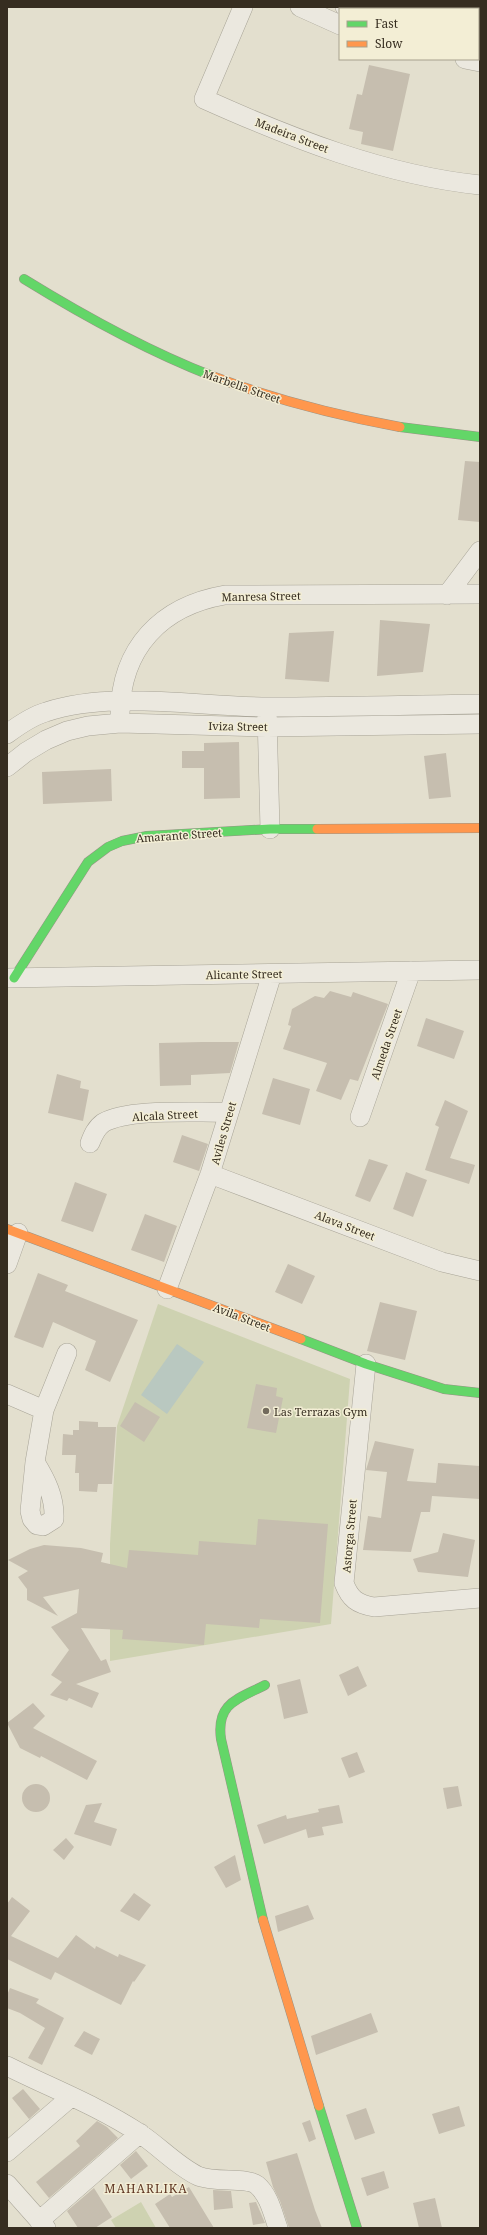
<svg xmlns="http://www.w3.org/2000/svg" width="487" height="2235" viewBox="0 0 487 2235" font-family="'Noto Serif',serif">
<rect width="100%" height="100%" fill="#e3dfce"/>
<path fill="#ced2b1" d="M 158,1304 L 350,1379 L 331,1624 L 110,1661 L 110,1544 L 117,1426 Z
M 141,2202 L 156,2228 L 116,2228 L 111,2220 Z"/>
<path fill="#b9c8c0" d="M 177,1344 L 204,1362 L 167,1414 L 141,1395 Z"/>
<path fill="#c6beaf" d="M 369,65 L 410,74 L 393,151 L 361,144 L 363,132 L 349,129 L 357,94 L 362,95 Z
M 465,461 L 480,462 L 480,522 L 458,520 Z
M 380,620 L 430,624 L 423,672 L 377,676 Z
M 334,631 L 329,682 L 285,679 L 289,633 Z
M 239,742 L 240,798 L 204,799 L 204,768 L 182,768 L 182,751 L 204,751 L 204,743 Z
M 446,753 L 451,797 L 429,799 L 424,756 Z
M 111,769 L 112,801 L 43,804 L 42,772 Z
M 330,991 L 351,997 L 353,992 L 388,1004 L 358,1081 L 350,1079 L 341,1100 L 316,1091 L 327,1063 L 283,1049 L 291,1026 L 288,1025 L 292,1009 L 315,996 L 324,998 Z
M 426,1018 L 464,1031 L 454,1059 L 417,1046 Z
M 202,1042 L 239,1042 L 230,1073 L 191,1075 L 191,1085 L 160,1086 L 159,1043 Z
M 57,1074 L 81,1081 L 80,1088 L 89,1090 L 83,1121 L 48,1113 Z
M 273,1078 L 310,1089 L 300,1125 L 262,1114 Z
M 445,1100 L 468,1111 L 450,1158 L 475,1165 L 469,1184 L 425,1170 L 439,1127 L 435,1125 Z
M 182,1135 L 208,1144 L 199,1171 L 173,1162 Z
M 369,1159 L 388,1165 L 370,1202 L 355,1196 Z
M 406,1172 L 427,1180 L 413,1217 L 393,1209 Z
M 75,1182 L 107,1194 L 93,1232 L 61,1221 Z
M 145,1214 L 177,1226 L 164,1262 L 131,1250 Z
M 288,1264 L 315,1276 L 302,1304 L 275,1292 Z
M 38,1273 L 68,1285 L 65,1291 L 138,1320 L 110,1382 L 85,1370 L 96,1341 L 53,1322 L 43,1348 L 14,1337 Z
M 380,1302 L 417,1311 L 405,1360 L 367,1351 Z
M 256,1384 L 277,1388 L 276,1396 L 283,1398 L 276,1433 L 247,1428 Z
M 135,1402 L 160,1417 L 144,1442 L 120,1426 Z
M 79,1421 L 98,1422 L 98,1427 L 116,1427 L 112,1484 L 98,1484 L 97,1492 L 79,1491 L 79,1473 L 75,1473 L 76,1455 L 62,1455 L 63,1434 L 73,1435 L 73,1430 L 79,1430 Z
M 375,1441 L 414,1449 L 407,1481 L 436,1483 L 438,1463 L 480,1466 L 480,1499 L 432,1496 L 430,1512 L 421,1512 L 411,1552 L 363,1550 L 368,1516 L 381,1518 L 387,1472 L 366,1470 Z
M 258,1519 L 328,1524 L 320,1623 L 260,1619 L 259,1628 L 206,1624 L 204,1645 L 122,1639 L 123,1630 L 81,1628 L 101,1661 L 106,1659 L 111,1672 L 76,1684 L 99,1693 L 92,1708 L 69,1698 L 67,1701 L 50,1695 L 62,1682 L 51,1675 L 69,1650 L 51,1627 L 77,1613 L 79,1589 L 43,1597 L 58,1616 L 27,1600 L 27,1589 L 18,1577 L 28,1571 L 8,1560 L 30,1549 L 44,1545 L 81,1548 L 103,1553 L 101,1562 L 127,1568 L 129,1550 L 198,1555 L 199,1541 L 256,1545 Z
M 443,1533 L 475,1540 L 468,1577 L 418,1572 L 413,1559 L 438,1552 Z
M 358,1666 L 367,1686 L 348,1696 L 339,1675 Z
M 300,1679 L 308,1713 L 284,1719 L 277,1685 Z
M 33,1703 L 45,1716 L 33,1728 L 97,1761 L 87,1780 L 41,1756 L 40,1758 L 20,1748 L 7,1723 Z
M 357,1752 L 365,1772 L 349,1778 L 341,1758 Z
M22 1798a14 14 0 1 1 28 0a14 14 0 1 1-28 0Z
M 458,1786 L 462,1806 L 447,1809 L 443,1788 Z
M 102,1803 L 94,1822 L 117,1829 L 111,1846 L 74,1834 L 86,1805 Z
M 339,1805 L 343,1823 L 322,1827 L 324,1835 L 308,1838 L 306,1829 L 264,1844 L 257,1825 L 286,1815 L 287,1819 L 319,1812 L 318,1809 Z
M 66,1838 L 74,1847 L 64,1860 L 53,1850 Z
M 235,1855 L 241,1880 L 226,1888 L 214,1867 Z
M 134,1893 L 151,1905 L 139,1921 L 120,1911 Z
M 12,1897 L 30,1911 L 11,1936 L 58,1958 L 76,1935 L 95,1949 L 96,1946 L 118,1957 L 119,1954 L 146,1965 L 134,1982 L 133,1981 L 121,2005 L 55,1972 L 51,1980 L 7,1959 L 7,1904 Z
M 308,1905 L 314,1919 L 278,1932 L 275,1916 Z
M 10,1988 L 39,1999 L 36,2003 L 64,2018 L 42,2065 L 28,2058 L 45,2028 L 20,2013 L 7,2008 L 7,1995 Z
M 371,2013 L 378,2032 L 316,2055 L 311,2036 Z
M 84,2031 L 100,2039 L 92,2055 L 74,2046 Z
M 23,2089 L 40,2109 L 29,2119 L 12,2098 Z
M 459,2106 L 465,2126 L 439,2134 L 432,2114 Z
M 366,2108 L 375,2133 L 355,2140 L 346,2115 Z
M 310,2120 L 316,2139 L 309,2142 L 302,2123 Z
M 97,2121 L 107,2127 L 118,2138 L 49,2198 L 36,2182 L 80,2146 L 76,2141 Z
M 136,2151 L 148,2166 L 131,2179 L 120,2165 Z
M 297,2153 L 315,2210 L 322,2228 L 289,2228 L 280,2201 L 273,2187 L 266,2162 Z
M 384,2171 L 389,2188 L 367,2196 L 361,2178 Z
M 189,2187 L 214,2228 L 170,2228 L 155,2204 L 170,2194 L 172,2197 Z
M 94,2188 L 112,2217 L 95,2228 L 78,2228 L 67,2211 Z
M 213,2190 L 231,2191 L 233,2208 L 214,2210 Z
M 435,2198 L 442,2228 L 419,2228 L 413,2203 Z
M 256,2202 L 265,2223 L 253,2225 L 249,2203 Z"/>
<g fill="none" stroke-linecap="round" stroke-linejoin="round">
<g stroke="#a8a497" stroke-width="20">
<path id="street" d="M 243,7 L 204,99 C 291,138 384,175 480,185
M 300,7 L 340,25
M 345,7 L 351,9
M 478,38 L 480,38
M 465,59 L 480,62
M 447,595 L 480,551
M 120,714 C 121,648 161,606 225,595 L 480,594
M 267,714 L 270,829
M 7,734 C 19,725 32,716 46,712 C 113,690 199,707 269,707 C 339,707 410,705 480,704
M 7,767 L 26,752 L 46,740 L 67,731 L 88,726 L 120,723 L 267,727 L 480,724
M 7,978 L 480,970
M 360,1117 L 411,971
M 90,1143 C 93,1135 96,1128 103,1123 C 129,1108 197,1113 228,1112
M 210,1174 L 442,1262 L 480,1271
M 7,1264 L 18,1233
M 167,1289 L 210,1174 L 272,974
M 366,1364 L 344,1583 C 350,1599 357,1604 374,1607 L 480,1598
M 7,1394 L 44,1410
M 35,1462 C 46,1480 55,1497 54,1519 L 43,1526 L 37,1525 L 32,1519 L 30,1511 Z
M 35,1462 L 44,1410 L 67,1353
M 7,2066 C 51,2088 98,2106 139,2133 C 159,2146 177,2166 198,2176 C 215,2183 247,2177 257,2185 C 269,2195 273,2214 278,2228
M 7,2152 L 71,2097
M 7,2184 L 46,2228
M 39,2221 L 140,2133"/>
</g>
<g stroke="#989386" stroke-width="10">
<path id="fast" d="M 24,279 C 84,316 145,350 212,376
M 400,427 L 480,437
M 14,978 L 88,862 L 108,847 L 122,841 L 147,836 L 270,829 L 317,829
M 301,1339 L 366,1364 L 444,1389 L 480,1393
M 263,1920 L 221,1739 C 216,1703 238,1699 265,1685
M 319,2106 L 357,2228"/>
</g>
<g stroke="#989386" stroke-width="10">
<path id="slow" d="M 212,376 C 273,399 335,415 400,427
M 317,829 L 480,828
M 7,1229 L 301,1339
M 263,1920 L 319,2106"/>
</g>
<use href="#street" stroke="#ebe8df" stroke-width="19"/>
<use href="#fast" stroke="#63d668" stroke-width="9"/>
<use href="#slow" stroke="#ff974d" stroke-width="9"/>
</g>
<circle fill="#736b5d" stroke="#f3eed5" stroke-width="1.5" cx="266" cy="1411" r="4"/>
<g text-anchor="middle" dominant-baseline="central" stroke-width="3" stroke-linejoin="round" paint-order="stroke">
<g font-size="11" fill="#362d20" stroke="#f3eed5">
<text transform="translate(292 135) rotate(21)">Madeira Street</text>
<text transform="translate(242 386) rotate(19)">Marbella Street</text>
<text transform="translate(261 596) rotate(-1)">Manresa Street</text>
<text transform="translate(238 726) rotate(1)">Iviza Street</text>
<text transform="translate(179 835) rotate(-4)">Amarante Street</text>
<text transform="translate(244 974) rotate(-1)">Alicante Street</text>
<text transform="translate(386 1044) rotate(-71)">Almeda Street</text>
<text transform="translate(165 1115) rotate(-3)">Alcala Street</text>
<text transform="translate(223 1133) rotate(-74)">Aviles Street</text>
<text transform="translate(345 1225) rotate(21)">Alava Street</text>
<text transform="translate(242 1317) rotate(21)">Avila Street</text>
<text transform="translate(349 1536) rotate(-85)">Astorga Street</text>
</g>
<g font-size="11" fill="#362d20" stroke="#f3eed5" text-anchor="start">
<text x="274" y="1411">Las Terrazas Gym</text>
</g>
<g font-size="12" letter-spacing="1" fill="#5f3623" stroke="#f3eed5">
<text x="146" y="2188">MAHARLIKA</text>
</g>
</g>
<rect width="487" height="2235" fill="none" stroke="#362d20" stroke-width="16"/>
<rect x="339" y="8" width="140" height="52" fill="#f3eed5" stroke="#a7a18d"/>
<rect x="347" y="21" width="20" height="6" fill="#63d668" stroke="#a7a18d"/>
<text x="375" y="28" font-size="12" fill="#362d20">Fast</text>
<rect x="347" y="41" width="20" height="6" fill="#ff974d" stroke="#a7a18d"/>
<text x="375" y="48" font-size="12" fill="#362d20">Slow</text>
</svg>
